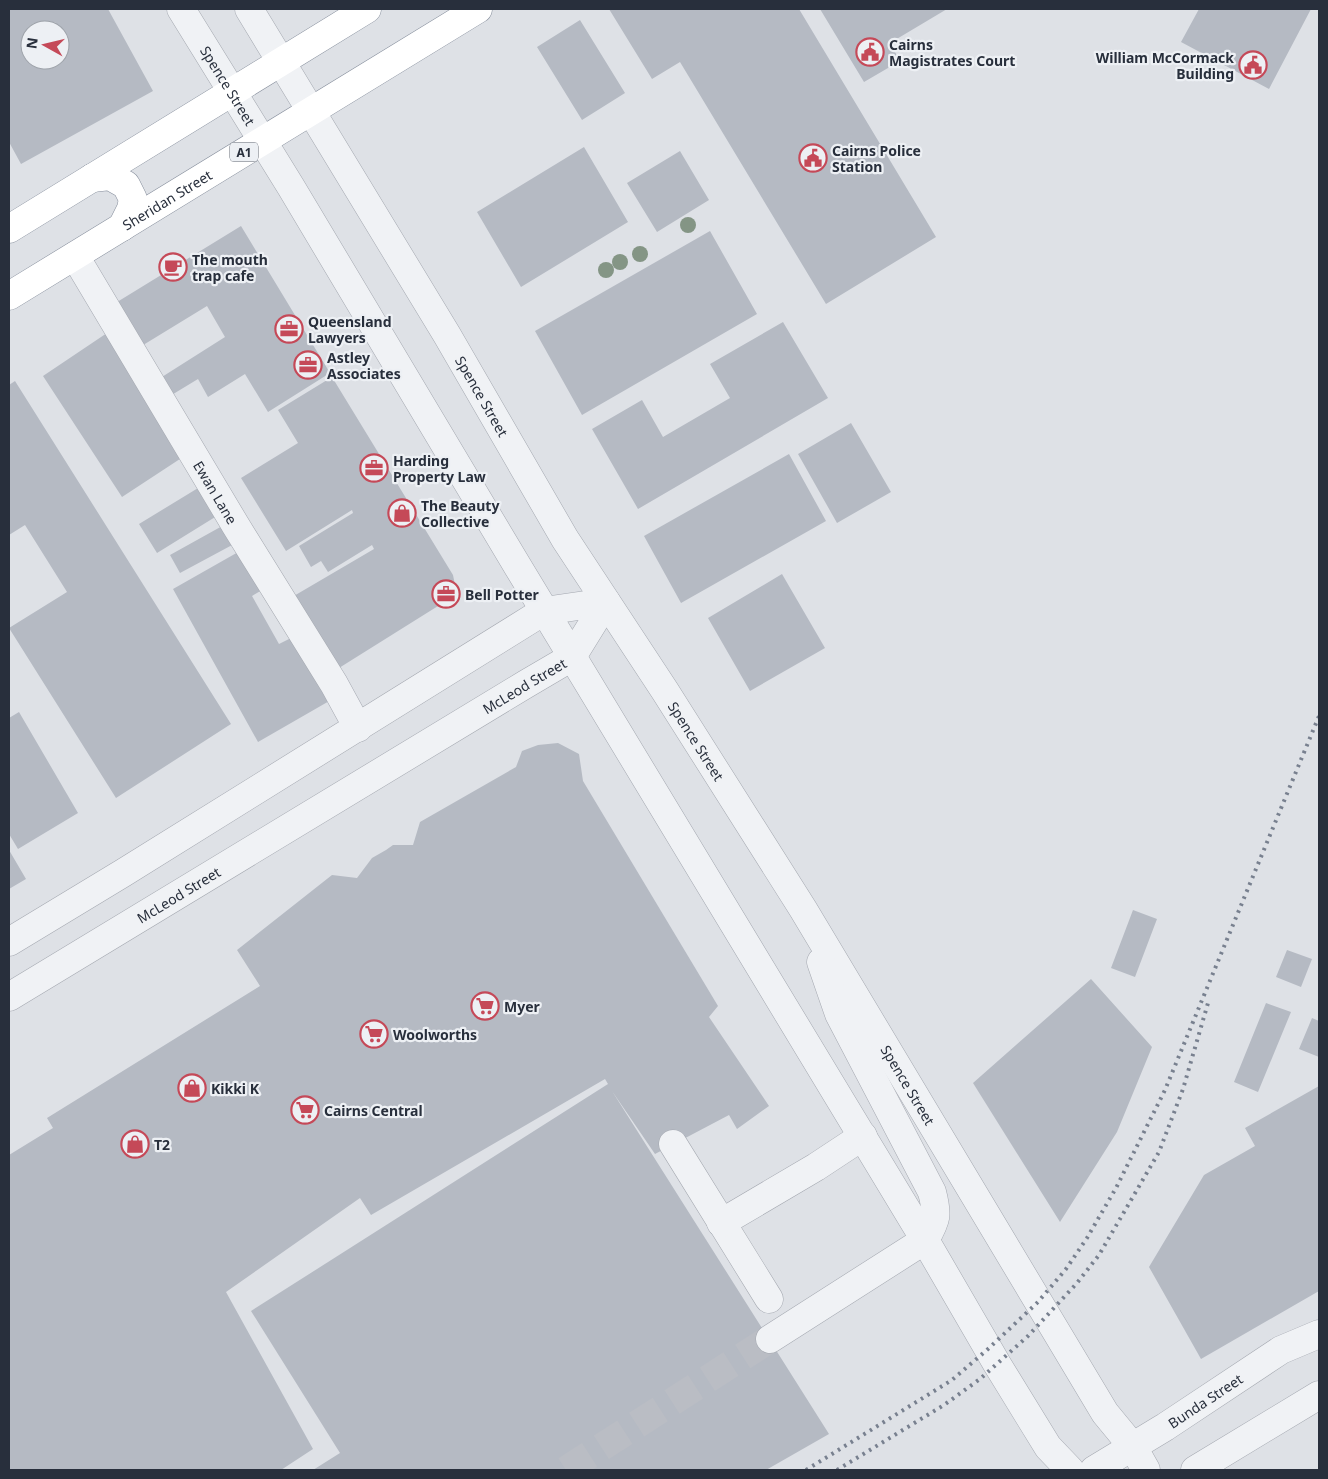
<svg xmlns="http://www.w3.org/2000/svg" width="1328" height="1479" viewBox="0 0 1328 1479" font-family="'Noto Sans',sans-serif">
<rect width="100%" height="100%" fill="#dee1e6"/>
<path fill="#b5bac3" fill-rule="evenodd" d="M 9,9 L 108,9 L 153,91 L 21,164 L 9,142 ZM 30,30 L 60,30 L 60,60 L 30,60 Z
M 609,9 L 799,9 L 936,237 L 826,304 L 680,62 L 652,79 Z
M 820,9 L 947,9 L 890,43 L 900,61 L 864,82 Z
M 1199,9 L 1311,9 L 1269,89 L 1181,42 Z
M 580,20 L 625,93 L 582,120 L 537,47 Z
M 584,147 L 628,222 L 521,287 L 477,212 Z
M 680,151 L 709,200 L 657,232 L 627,183 Z
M 241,226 L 330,373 L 268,412 L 245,374 L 208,397 L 198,379 L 165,399 L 154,382 L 225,337 L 207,306 L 135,350 L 109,307 Z
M 710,231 L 757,314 L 582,415 L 535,331 Z
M 783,322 L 828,398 L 638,509 L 592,429 L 642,400 L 663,437 L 730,398 L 710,364 Z
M 107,333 L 186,455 L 122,497 L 43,376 Z
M 332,377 L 453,575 L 455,585 L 452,594 L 446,601 L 331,673 L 287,600 L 374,549 L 372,545 L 328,572 L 321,561 L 311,567 L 299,546 L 353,513 L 352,510 L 286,551 L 241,478 L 298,443 L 278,410 Z
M 15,381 L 231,724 L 116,798 L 9,628 L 67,592 L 25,525 L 9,535 L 9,385 Z
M 851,423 L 891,492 L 837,523 L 798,454 Z
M 789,454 L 826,521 L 681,603 L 644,536 Z
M 203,485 L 220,514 L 157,553 L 139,524 Z
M 224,525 L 234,544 L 180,573 L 170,555 Z
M 240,551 L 262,590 L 252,596 L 279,644 L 295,636 L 331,700 L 258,742 L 173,589 Z
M 782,574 L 825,648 L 750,691 L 708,618 Z
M 19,712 L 78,813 L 18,849 L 9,834 L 9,718 Z
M 558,743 L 579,754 L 583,781 L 718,1006 L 709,1017 L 769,1106 L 737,1129 L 729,1115 L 655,1154 L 612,1091 L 829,1434 L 766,1470 L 313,1470 L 340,1453 L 251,1311 L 608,1084 L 605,1079 L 371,1215 L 360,1198 L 226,1292 L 313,1449 L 281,1470 L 9,1470 L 9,1155 L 53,1128 L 47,1118 L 260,986 L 237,950 L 332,875 L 357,878 L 372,858 L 386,850 L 393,845 L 413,845 L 420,822 L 516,767 L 522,751 L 538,745 Z
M 9,850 L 26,879 L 9,889 Z
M 1133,910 L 1157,919 L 1135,977 L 1111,968 Z
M 1287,950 L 1312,959 L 1301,987 L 1276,977 Z
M 1091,979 L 1152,1047 L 1117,1132 L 1060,1222 L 973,1083 Z
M 1266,1003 L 1291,1012 L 1258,1092 L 1234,1082 Z
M 1312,1018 L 1319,1021 L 1319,1057 L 1299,1049 Z
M 1319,1086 L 1319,1291 L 1201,1359 L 1149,1267 L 1204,1175 L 1255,1146 L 1245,1128 Z"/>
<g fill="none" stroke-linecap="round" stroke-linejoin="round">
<path stroke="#babdc4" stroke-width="28" stroke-dasharray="28 14" stroke-linecap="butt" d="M 566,1470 L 770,1339"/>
<g stroke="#a4a8b0" stroke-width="29">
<g id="minor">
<path id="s1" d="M 181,9 L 291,187 L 518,567 L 925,1240 L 997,1364 L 1048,1447 L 1070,1470"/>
<path id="s2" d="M 249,9 L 447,335 L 565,539 L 665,691 L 803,909 L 1105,1413 L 1133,1447 L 1146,1470"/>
<path id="s3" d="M 75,256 L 236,526 L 334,684 L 358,728"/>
<path d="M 9,942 L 123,873 L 544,611 L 606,602"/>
<path id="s4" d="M 9,997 L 526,684 L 572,657 L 606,602"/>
<path d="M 673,1144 L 769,1299"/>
<path d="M 721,1223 L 816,1167 L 863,1136"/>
<path d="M 770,1339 L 925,1240 C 937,1219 938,1215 932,1192 L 839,1014 L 821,962"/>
<path id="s5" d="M 1094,1470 L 1165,1427 L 1281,1350 L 1319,1334"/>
<path d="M 1195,1470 L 1319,1395"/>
</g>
</g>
<g stroke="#868e9c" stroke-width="29">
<g id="highway">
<path d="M 92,178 L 110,176 L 126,185 L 133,199 L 131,209 L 122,227"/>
<path d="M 9,229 L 367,9"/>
<path id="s6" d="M 9,296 L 478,9"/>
</g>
</g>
<use href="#minor" stroke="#f0f2f5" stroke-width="28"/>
<use href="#highway" stroke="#fff" stroke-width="28"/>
<path stroke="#78808f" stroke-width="4" stroke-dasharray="2.5 5" stroke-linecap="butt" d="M 806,1470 L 952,1380 L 988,1349 L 1038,1302 L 1066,1269 L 1087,1238 L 1116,1188 L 1165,1090 L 1319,716
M 837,1470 L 944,1405 L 980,1379 L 1028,1336 L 1077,1283 L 1099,1255 L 1159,1152 L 1183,1089 L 1208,1003"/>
</g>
<g fill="#849585">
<circle cx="688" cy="225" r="8"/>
<circle cx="640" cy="254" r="8"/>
<circle cx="620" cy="262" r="8"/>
<circle cx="606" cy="270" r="8"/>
</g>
<defs>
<g id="civic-ring" transform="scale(1.4375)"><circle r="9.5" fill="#edf0f4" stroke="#c54958" stroke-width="1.5"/><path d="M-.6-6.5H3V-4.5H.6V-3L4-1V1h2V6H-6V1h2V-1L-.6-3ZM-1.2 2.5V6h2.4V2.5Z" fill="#c54958"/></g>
<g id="cafe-ring" transform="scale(1.4375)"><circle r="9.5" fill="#edf0f4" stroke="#c54958" stroke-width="1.5"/><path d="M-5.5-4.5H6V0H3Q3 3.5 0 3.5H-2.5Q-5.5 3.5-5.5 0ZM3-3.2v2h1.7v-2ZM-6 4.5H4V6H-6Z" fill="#c54958"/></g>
<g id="office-ring" transform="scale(1.4375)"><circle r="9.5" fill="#edf0f4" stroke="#c54958" stroke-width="1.5"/><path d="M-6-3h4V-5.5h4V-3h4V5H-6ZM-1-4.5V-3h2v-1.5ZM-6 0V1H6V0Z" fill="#c54958"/></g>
<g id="shop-ring" transform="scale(1.4375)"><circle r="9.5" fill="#edf0f4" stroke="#c54958" stroke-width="1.5"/><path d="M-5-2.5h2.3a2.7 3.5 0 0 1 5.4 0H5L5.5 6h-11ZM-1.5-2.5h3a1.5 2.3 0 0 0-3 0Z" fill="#c54958"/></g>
<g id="supermarket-ring" transform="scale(1.4375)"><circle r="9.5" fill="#edf0f4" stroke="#c54958" stroke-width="1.5"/><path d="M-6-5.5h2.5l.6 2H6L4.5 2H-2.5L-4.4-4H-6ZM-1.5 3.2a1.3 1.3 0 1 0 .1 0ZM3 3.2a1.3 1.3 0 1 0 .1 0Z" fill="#c54958"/></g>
</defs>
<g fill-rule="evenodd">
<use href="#civic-ring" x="870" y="52"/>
<use href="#civic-ring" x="1253" y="65"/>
<use href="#civic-ring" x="813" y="158"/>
<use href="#cafe-ring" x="173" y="267"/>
<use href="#office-ring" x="289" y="329"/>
<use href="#office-ring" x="308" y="365"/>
<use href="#office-ring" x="374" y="468"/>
<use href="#shop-ring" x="402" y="513"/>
<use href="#office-ring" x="446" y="594"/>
<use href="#supermarket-ring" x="485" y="1006"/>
<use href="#supermarket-ring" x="374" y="1034"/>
<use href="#shop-ring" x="192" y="1088"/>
<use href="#supermarket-ring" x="305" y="1110"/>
<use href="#shop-ring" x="135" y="1144"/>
</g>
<g text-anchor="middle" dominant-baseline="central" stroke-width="4.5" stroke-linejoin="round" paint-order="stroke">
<rect fill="#edf0f4" stroke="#636973" stroke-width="1" x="230" y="142.5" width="28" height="19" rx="4"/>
<g font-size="12" font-weight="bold" fill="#282f3c">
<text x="244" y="152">A1</text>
</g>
<g font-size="14" font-weight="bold" fill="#282f3c" stroke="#edf0f4" text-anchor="start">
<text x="889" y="44">Cairns<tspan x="889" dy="16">Magistrates Court</tspan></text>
<text x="1234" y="57" text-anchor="end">William McCormack<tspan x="1234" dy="16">Building</tspan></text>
<text x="832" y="150">Cairns Police<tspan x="832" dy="16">Station</tspan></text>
<text x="192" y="259">The mouth<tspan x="192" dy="16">trap cafe</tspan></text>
<text x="308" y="321">Queensland<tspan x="308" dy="16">Lawyers</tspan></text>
<text x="327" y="357">Astley<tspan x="327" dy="16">Associates</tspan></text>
<text x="393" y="460">Harding<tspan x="393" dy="16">Property Law</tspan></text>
<text x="421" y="505">The Beauty<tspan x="421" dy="16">Collective</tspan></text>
<text x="465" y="594">Bell Potter</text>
<text x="504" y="1006">Myer</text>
<text x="393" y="1034">Woolworths</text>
<text x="211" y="1088">Kikki K</text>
<text x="324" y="1110">Cairns Central</text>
<text x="154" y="1144">T2</text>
</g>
<g font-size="14" fill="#282f3c" stroke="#edf0f4">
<text stroke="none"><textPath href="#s1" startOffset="90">Spence Street</textPath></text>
<text stroke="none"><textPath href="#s6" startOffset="185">Sheridan Street</textPath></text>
<text stroke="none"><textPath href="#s2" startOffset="452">Spence Street</textPath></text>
<text stroke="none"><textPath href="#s3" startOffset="275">Ewan Lane</textPath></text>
<text stroke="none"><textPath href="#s4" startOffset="602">McLeod Street</textPath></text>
<text stroke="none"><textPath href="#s2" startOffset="858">Spence Street</textPath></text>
<text stroke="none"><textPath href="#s4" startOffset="198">McLeod Street</textPath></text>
<text stroke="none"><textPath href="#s2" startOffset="1262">Spence Street</textPath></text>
<text stroke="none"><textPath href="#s5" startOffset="131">Bunda Street</textPath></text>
</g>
</g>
<rect width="1328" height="1479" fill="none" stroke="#282f3c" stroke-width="20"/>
<g transform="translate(45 45) rotate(278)"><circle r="24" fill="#edf0f4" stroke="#9ea3aa"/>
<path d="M0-4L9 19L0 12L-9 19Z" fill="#c54958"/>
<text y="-8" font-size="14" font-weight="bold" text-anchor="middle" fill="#282f3c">N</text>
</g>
</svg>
